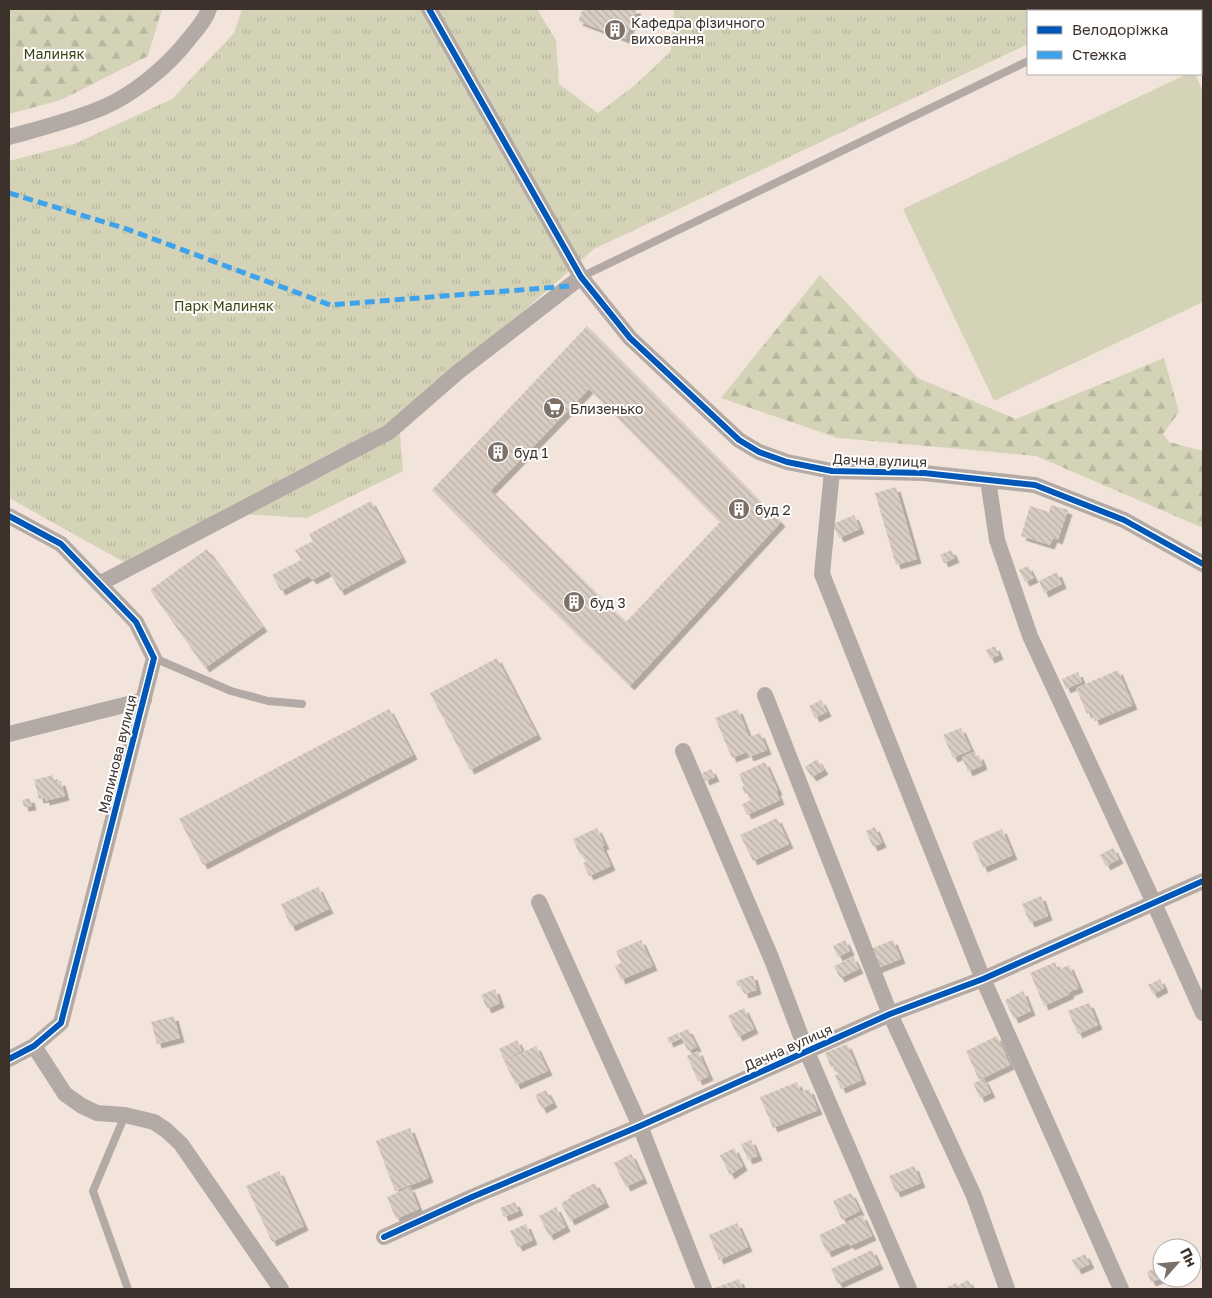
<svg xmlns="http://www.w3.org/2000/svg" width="1212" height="1298" viewBox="0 0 1212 1298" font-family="'Golos Text',sans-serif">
<defs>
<pattern id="forest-firs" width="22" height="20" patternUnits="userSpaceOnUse" patternTransform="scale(1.25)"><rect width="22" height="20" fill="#d4d3b8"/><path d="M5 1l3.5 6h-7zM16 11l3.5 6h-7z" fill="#b7b69e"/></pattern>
<pattern id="park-tufts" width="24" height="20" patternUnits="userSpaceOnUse" patternTransform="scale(1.25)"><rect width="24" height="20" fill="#d4d3b8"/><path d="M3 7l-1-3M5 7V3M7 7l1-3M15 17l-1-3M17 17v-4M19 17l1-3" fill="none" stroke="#b7b69e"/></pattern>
<pattern id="building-back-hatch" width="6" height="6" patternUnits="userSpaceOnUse" patternTransform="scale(1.25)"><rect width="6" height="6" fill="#d9ccc2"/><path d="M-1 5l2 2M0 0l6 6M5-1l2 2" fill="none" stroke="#bbb0a7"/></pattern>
<filter id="shadow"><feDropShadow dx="4.5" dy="4.5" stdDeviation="0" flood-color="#0004"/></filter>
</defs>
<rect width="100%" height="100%" fill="#f2e4db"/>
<path fill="url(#forest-firs)" d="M 9,9 L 162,9 L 148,56 L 61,100 L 9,114 Z
M 820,275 L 918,378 L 1016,419 L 1164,358 L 1179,412 L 1163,434 L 1169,442 L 1203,451 L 1203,528 L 1036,456 L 838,438 L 721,398 Z"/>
<path fill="url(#park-tufts)" d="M 242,9 L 537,9 L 556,40 L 559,84 L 598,113 L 634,86 L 671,51 L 674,9 L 1102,9 L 1097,11 L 1028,11 L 1028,44 L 594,249 L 399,421 L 403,471 L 307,518 L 240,514 L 140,571 L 9,498 L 9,161 L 74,144 L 172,99 L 234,33 Z"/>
<path fill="#d4d3b8" d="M 1187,74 L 1195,74 L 1203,91 L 1203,302 L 994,401 L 903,209 Z"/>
<path fill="url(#building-back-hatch)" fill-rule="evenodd" filter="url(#shadow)" d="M 583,9 L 637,9 L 625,39 L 578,21 Z
M 587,326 L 781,522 L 630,686 L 490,549 L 432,490 ZM 589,389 L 720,522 L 626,622 L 491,490 Z
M 896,487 L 917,559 L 896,565 L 875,493 Z
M 371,501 L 402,558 L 340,591 L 329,571 L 312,580 L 309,576 L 281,591 L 272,575 L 301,560 L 295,550 L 313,541 L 309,534 Z
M 1051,505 L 1068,510 L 1058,540 L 1053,538 L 1050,545 L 1021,536 L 1030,506 L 1049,512 Z
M 854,515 L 860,529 L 839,538 L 833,524 Z
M 207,549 L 263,627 L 205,668 L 150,590 Z
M 951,550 L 955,558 L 944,563 L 940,555 Z
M 1028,566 L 1034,578 L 1025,582 L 1019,570 Z
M 1057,572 L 1062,584 L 1044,593 L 1039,581 Z
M 995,646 L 999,655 L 990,659 L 986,650 Z
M 497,658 L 537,735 L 470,770 L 430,693 Z
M 1118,670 L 1133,705 L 1095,721 L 1091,712 L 1087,714 L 1076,688 Z
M 1078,672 L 1082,682 L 1066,689 L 1062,679 Z
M 821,700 L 827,712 L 815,718 L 809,706 Z
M 389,709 L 413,755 L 203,865 L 179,819 Z
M 738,709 L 749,737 L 760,733 L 767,750 L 749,757 L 747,752 L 732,758 L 715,718 Z
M 961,728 L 971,750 L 953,758 L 943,735 Z
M 973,752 L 975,756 L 979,755 L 983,765 L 968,772 L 962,757 Z
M 817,759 L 824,770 L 812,777 L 805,767 Z
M 765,762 L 778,791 L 776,791 L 780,800 L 747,815 L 742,804 L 751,800 L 747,793 L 745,794 L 742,787 L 744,786 L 739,774 Z
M 711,769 L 715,777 L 705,781 L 702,773 Z
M 53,775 L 54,782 L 61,781 L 65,796 L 45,801 L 45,798 L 39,799 L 34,780 Z
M 30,798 L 32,806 L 24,807 L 22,800 Z
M 777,818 L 789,844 L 753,861 L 740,835 Z
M 875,827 L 882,843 L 873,847 L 866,831 Z
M 597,828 L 605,845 L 602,846 L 611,866 L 589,876 L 583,863 L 586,862 L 582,854 L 580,855 L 573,839 Z
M 1002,829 L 1013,855 L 983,868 L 972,842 Z
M 1113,848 L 1119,859 L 1106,866 L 1100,855 Z
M 318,887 L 329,909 L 291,927 L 281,904 Z
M 1041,896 L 1048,916 L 1030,923 L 1022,904 Z
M 641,940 L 653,966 L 621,980 L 615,966 L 621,963 L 616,951 Z
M 845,940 L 850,951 L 838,957 L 833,946 Z
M 893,940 L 901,959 L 876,969 L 868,950 Z
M 853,957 L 859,969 L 840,978 L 834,966 Z
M 1055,962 L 1058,970 L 1069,965 L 1079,988 L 1069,992 L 1070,994 L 1044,1006 L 1030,973 Z
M 753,975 L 757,990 L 744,994 L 741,986 L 738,986 L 736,981 Z
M 1160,979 L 1164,988 L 1153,994 L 1148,985 Z
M 495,989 L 500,1003 L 487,1009 L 481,995 Z
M 1023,991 L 1031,1011 L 1014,1019 L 1005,1000 Z
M 1089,1003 L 1098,1025 L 1078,1034 L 1068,1011 Z
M 744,1008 L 754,1029 L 738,1037 L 728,1016 Z
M 174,1016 L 180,1038 L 157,1044 L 151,1022 Z
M 688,1029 L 697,1047 L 688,1051 L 679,1033 Z
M 678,1033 L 680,1038 L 669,1043 L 667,1038 Z
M 997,1036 L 1010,1065 L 979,1080 L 966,1051 Z
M 517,1040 L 522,1051 L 504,1060 L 499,1049 Z
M 847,1044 L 862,1080 L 841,1089 L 835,1075 L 838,1074 L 834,1066 L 831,1067 L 825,1053 Z
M 536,1046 L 548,1071 L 516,1085 L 504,1061 Z
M 698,1051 L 709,1076 L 698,1081 L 687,1056 Z
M 984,1079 L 991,1093 L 980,1098 L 973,1083 Z
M 797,1082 L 801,1092 L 809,1089 L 818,1110 L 773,1128 L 760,1097 Z
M 546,1090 L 553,1103 L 542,1109 L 535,1095 Z
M 410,1128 L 429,1178 L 395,1191 L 376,1141 Z
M 751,1140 L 758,1156 L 748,1160 L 741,1144 Z
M 734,1148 L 743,1166 L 730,1175 L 720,1155 Z
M 631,1154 L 643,1179 L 626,1187 L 614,1163 Z
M 914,1166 L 921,1183 L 896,1193 L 889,1176 Z
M 279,1171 L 304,1226 L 272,1242 L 246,1186 Z
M 595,1183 L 605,1203 L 570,1221 L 561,1203 L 570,1198 L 569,1196 Z
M 410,1187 L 419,1209 L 396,1219 L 387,1197 Z
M 851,1193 L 860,1211 L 842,1220 L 833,1201 Z
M 515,1202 L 519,1211 L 504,1217 L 500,1208 Z
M 556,1207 L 566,1227 L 549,1236 L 539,1216 Z
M 862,1215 L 872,1236 L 850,1246 L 849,1243 L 827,1253 L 819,1235 Z
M 737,1223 L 748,1247 L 719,1260 L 709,1235 Z
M 526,1224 L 533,1240 L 518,1247 L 510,1231 Z
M 872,1250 L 879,1265 L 838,1284 L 831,1269 Z
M 1085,1254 L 1090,1264 L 1077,1270 L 1072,1260 Z
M 1160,1266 L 1162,1278 L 1151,1282 L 1147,1272 Z
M 739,1279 L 743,1289 L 712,1289 Z
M 968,1280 L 973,1289 L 944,1289 L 956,1283 L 957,1286 Z"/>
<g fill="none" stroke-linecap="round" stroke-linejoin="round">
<path stroke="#b3aaa6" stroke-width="8" d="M 1132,11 L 1137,9
M 581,277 L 1028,61
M 154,658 L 231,691 L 268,701 L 302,704
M 125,1115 L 93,1191 L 128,1289"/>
<path stroke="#b3aaa6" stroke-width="16" d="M 429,9 L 581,277 L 630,338 L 739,440 L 759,452 L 787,462 L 832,471 L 924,473 L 1035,485 L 1124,520 L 1203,564
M 9,137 C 41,128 74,120 104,107 C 134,94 168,66 188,40 C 196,30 205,21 209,9
M 832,471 L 822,574 L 983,979 L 1121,1289
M 988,480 L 997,540 L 1030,636 L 1154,903 L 1203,1013
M 9,516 L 61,544 L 136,622 L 154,658 L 61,1023 L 34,1046 L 9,1059
M 99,584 L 389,432 L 458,372 L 581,277
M 765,695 L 890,1014 L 974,1196 L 1007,1289
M 9,734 L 144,700
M 683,751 L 772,960 L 807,1052 L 909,1289
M 539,902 L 640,1126 L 704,1289
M 34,1046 L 65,1094 L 82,1106 L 97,1113 L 125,1115 L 154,1122 L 166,1130 L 181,1144 L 281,1289
M 384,1237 L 472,1197 L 640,1126 L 890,1014 L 983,979 L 1203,881"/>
<path stroke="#3fa3eb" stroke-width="5" stroke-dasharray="10 5" stroke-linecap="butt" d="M 9,193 L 127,229 L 330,305 L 570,286"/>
<g stroke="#fff" stroke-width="9">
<path id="cycleway" d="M 429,9 L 581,277 L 630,338 L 739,440 L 759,452 L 787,462 L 832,471 L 924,473 L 1035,485 L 1124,520 L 1203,564
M 9,516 L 61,544 L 136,622 L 154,658 L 61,1023 L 34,1046 L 9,1059
M 384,1237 L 472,1197 L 640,1126 L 890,1014 L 983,979 L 1203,881"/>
</g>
<use href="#cycleway" stroke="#0057b8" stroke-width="6"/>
</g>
<defs>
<g id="building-disc" transform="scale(1.125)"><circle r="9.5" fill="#7c7069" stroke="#fff"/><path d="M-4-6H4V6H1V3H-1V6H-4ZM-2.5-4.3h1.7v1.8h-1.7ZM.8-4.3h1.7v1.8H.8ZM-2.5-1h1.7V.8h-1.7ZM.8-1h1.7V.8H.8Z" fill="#fff"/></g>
<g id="supermarket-disc" transform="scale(1.125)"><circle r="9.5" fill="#7c7069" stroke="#fff"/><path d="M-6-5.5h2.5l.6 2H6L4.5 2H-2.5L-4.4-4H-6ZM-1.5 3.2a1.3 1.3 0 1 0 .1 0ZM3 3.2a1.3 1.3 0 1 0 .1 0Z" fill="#fff"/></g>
</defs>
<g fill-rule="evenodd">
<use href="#building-disc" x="615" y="30"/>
<use href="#supermarket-disc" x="554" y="408"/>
<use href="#building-disc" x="498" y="452"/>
<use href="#building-disc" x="739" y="509"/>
<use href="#building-disc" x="574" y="602"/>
</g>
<g text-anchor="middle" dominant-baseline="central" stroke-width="4" stroke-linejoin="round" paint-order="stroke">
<g font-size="14" fill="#3c322b" stroke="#fff" text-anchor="start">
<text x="631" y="22">Кафедра фізичного<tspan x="631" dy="16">виховання</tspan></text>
<text x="570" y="408">Близенько</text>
<text x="514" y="452">буд 1</text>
<text x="755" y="509">буд 2</text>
<text x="590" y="602">буд 3</text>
</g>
<g font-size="14" fill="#3d4412" stroke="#fff">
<text x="54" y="53">Малиняк</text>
<text x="224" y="305">Парк Малиняк</text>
</g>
<g font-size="14" fill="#3c322b" stroke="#fff">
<text transform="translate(880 460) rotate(2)">Дачна вулиця</text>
<text transform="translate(117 754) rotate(-76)">Малинова вулиця</text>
<text transform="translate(788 1047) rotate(-24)">Дачна вулиця</text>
</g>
</g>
<rect width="1212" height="1298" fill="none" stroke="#3c322b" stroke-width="20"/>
<rect x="1027" y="10" width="175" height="65" fill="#ffffff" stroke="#b1adaa"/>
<rect x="1037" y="26" width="25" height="8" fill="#0057b8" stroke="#b1adaa"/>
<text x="1072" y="35" font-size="15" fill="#3c322b">Велодоріжка</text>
<rect x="1037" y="51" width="25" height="8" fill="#3fa3eb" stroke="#b1adaa"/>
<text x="1072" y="60" font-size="15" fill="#3c322b">Стежка</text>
<g transform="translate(1177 1263) rotate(63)"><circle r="24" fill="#ffffff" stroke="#b1adaa"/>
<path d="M0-4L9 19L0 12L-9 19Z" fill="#7c7069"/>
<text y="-8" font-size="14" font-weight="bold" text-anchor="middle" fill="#3c322b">Пн</text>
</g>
</svg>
